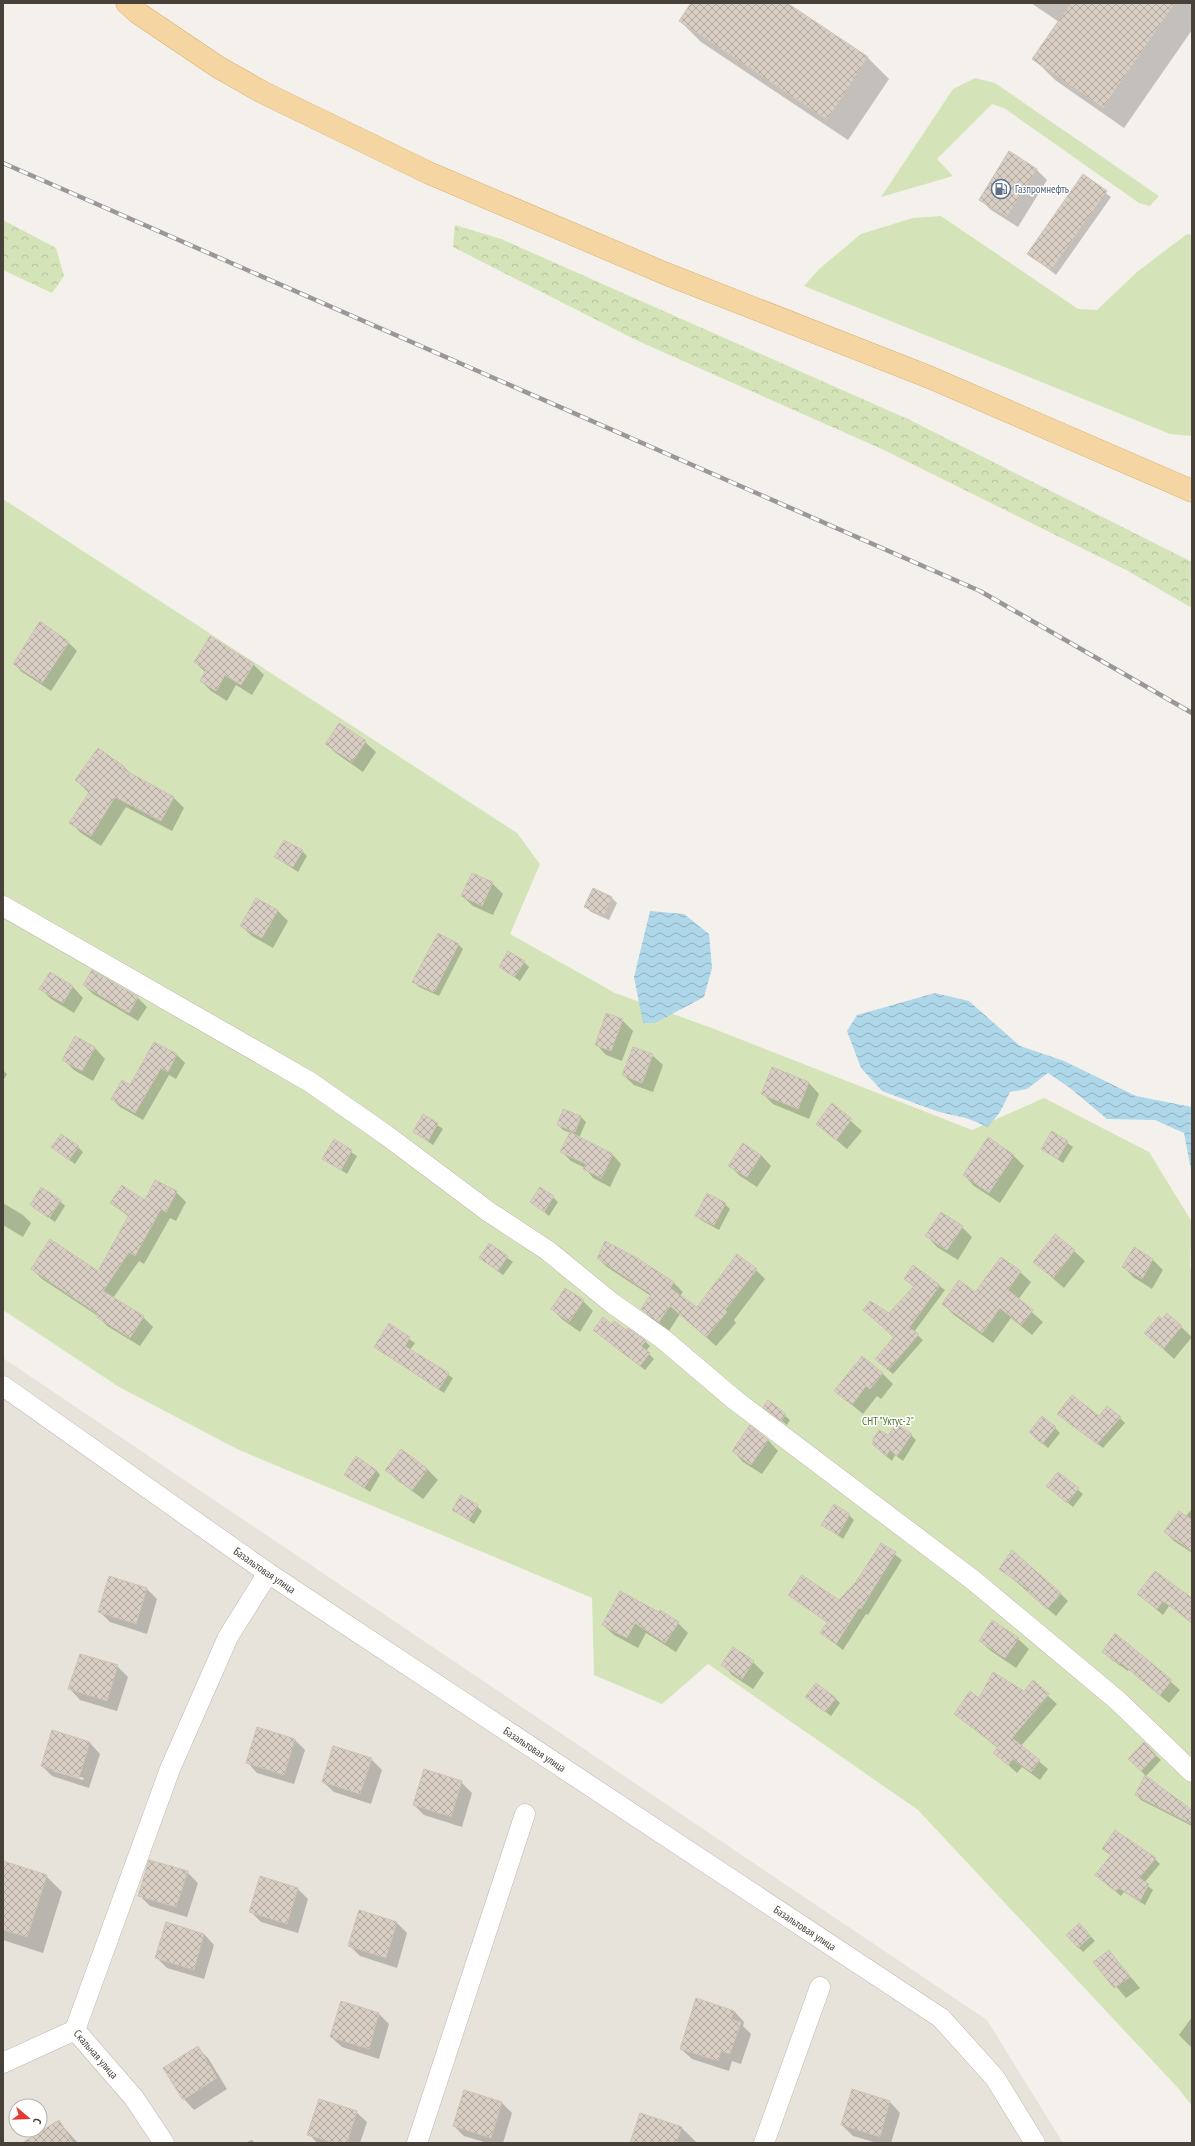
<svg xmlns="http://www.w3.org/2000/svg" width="1195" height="2146" viewBox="0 0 1195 2146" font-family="'PT Sans Narrow',sans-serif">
<defs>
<pattern id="forest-crowns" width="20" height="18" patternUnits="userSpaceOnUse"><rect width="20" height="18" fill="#d4e4b8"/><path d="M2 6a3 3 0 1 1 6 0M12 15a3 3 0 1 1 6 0" fill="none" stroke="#b8c59f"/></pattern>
<pattern id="water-waves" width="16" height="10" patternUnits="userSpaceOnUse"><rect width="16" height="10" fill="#aed7ea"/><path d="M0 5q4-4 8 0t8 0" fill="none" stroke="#90b0bf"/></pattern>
<pattern id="building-cross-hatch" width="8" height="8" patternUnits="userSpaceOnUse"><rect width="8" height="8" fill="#d8cec4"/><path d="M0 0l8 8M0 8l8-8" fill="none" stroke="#b1a9a0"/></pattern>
</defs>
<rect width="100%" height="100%" fill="#f4f0eb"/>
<path fill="#e7e2da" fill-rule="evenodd" d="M 3,1358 L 987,2020 L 1063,2143 L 3,2143 ZM 16,2106 L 40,2106 L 40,2130 L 16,2130 Z"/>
<path fill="#d4e4b8" d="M 975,78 L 995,83 L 1159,196 L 1150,206 L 1139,203 L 1004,108 L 992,104 L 937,159 L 953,176 L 881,197 L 953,89 Z
M 941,216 L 1078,309 L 1097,310 L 1137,272 L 1187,234 L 1192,235 L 1192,436 L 1170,434 L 804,286 L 818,270 L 861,234 L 913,218 Z
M 3,499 L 517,833 L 540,864 L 510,934 L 615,993 L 709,1027 L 972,1130 L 1044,1098 L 1149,1152 L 1192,1222 L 1190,1267 L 1192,1269 L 1192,2106 L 1178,2088 L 918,1810 L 708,1664 L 662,1704 L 594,1675 L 592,1598 L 237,1449 L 119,1387 L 3,1310 Z"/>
<path fill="url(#forest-crowns)" d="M 3,220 L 56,248 L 64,276 L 52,293 L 3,270 Z
M 455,225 L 501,239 L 910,420 L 1192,562 L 1192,608 L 1128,571 L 884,450 L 638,341 L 453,247 Z"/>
<path fill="url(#water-waves)" d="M 650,911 L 684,914 L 709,934 L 712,968 L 704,997 L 655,1023 L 643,1023 L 634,977 Z
M 935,993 L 969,1001 L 1020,1046 L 1064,1061 L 1136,1096 L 1192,1107 L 1192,1175 L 1184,1133 L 1155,1120 L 1107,1119 L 1070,1088 L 1048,1073 L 1027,1089 L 1010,1092 L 1000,1112 L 988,1127 L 966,1118 L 939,1112 L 882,1091 L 861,1068 L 847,1031 L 857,1015 Z"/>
<path fill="#0003" fill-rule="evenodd" d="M 693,3 L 785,3 L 868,58 L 889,79 L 848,140 L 701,42 L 680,21 Z
M 1031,3 L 1192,3 L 1192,30 L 1124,128 L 1055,80 L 1034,59 L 1059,22 Z
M 1010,153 L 1037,170 L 1047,180 L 1018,227 L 991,210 L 980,199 Z
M 1083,176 L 1111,197 L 1056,275 L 1028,253 Z
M 210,637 L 254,665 L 264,675 L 252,695 L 236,685 L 227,701 L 211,691 L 201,681 L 206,673 L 195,662 Z
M 68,642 L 77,651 L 51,691 L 22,672 L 14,664 Z
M 365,742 L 376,752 L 363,772 L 337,754 L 326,744 Z
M 124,767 L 132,775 L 174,798 L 184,808 L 172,831 L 126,807 L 101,846 L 81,833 L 71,823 L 89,793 L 76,780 Z
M 302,851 L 307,856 L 298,872 L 275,857 Z
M 492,883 L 503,894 L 493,915 L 473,906 L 462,896 Z
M 593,890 L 612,898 L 617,903 L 609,920 L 591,912 L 586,907 Z
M 277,910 L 288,921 L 273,948 L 252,936 L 241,926 Z
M 458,944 L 463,949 L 439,996 L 419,987 L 414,982 Z
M 524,962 L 529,967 L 520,981 L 500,967 Z
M 50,974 L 73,987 L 83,998 L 74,1013 L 51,999 L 41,989 Z
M 84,985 L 138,998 L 147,1007 L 138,1021 L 93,994 Z
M 622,1020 L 633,1031 L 622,1061 L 606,1055 L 596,1044 Z
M 76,1038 L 95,1048 L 105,1059 L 93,1081 L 74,1070 L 63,1059 Z
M 154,1043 L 177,1055 L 185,1063 L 176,1079 L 169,1075 L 143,1120 L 120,1107 L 112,1099 L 130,1086 Z
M 652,1055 L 663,1065 L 653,1092 L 634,1085 L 623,1075 Z
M 773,1068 L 809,1083 L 819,1094 L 809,1119 L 773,1104 L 762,1093 Z
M 3,1070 L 7,1074 L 3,1081 Z
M 833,1105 L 862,1131 L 847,1149 L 817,1124 Z
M 564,1111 L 581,1117 L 586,1122 L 580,1136 L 575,1136 L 612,1154 L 621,1164 L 610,1187 L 593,1178 L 585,1168 L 571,1161 L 562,1152 L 571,1133 L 563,1130 L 558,1125 Z
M 423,1115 L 443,1129 L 433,1145 L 414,1132 Z
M 1052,1132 L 1073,1147 L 1063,1163 L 1042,1149 Z
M 988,1139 L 1014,1156 L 1024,1166 L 1000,1203 L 974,1186 L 964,1175 Z
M 334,1141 L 357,1156 L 347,1174 L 324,1159 Z
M 52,1147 L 78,1147 L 83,1152 L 75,1164 Z
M 761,1155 L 771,1166 L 757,1187 L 740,1176 L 730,1166 Z
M 176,1192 L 186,1202 L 176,1221 L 170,1218 L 144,1264 L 139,1261 L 113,1298 L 143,1317 L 153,1327 L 140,1346 L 107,1326 L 98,1316 L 42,1279 L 32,1269 L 98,1272 L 129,1217 L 112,1203 L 145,1201 Z
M 553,1197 L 558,1202 L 549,1216 L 532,1202 Z
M 60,1201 L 65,1206 L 55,1222 L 31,1205 Z
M 3,1203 L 23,1215 L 31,1223 L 23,1237 L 3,1225 Z
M 725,1204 L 730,1209 L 719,1230 L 701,1220 L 696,1215 Z
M 962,1227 L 972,1237 L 958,1260 L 937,1247 L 927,1236 Z
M 489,1244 L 513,1262 L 503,1275 L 480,1258 Z
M 1134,1248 L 1153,1260 L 1163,1270 L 1152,1289 L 1133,1277 L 1123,1266 Z
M 1074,1251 L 1085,1261 L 1064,1288 L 1034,1262 Z
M 598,1258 L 636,1259 L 674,1283 L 683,1292 L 680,1296 L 698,1308 L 756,1270 L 765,1279 L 734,1320 L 736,1323 L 716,1346 L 680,1314 L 669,1331 L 652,1319 L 642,1309 L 651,1296 L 607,1267 Z
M 913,1267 L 945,1290 L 914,1332 L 923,1340 L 893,1374 L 881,1364 L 895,1337 L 889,1315 L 914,1287 L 905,1279 Z
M 1020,1272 L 1031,1282 L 1018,1300 L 1043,1322 L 1032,1335 L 1011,1318 L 993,1343 L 954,1315 L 943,1304 L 976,1293 Z
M 583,1301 L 593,1311 L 580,1332 L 563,1320 L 552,1309 Z
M 1167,1314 L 1192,1337 L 1174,1359 L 1146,1333 Z
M 389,1325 L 415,1343 L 410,1350 L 453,1378 L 444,1393 L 375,1347 Z
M 612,1325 L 645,1341 L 650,1346 L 646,1351 L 654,1359 L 645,1370 L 594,1330 Z
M 882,1373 L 893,1384 L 881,1399 L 877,1396 L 863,1414 L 835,1391 Z
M 768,1401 L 790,1420 L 787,1425 L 769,1411 Z
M 1099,1417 L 1120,1418 L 1125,1423 L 1103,1448 L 1064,1419 Z
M 1055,1428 L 1060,1433 L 1048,1448 L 1035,1437 Z
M 911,1435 L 916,1440 L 903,1461 L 895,1455 L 892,1461 L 879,1450 L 889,1437 Z
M 768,1440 L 778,1451 L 762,1474 L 743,1462 L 733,1451 Z
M 427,1469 L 438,1480 L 423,1499 L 397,1480 L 387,1470 Z
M 376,1470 L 380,1475 L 370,1492 L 345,1475 Z
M 1058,1473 L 1083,1494 L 1073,1507 L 1047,1486 Z
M 477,1506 L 482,1511 L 474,1524 L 453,1509 Z
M 1192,1509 L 1192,1553 L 1174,1541 L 1165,1532 L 1186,1516 Z
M 849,1515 L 854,1520 L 843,1539 L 823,1525 Z
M 881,1544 L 902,1560 L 868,1615 L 866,1614 L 843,1650 L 821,1633 L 828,1623 L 789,1595 L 839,1602 L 857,1583 Z
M 1001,1569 L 1060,1593 L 1068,1601 L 1056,1616 Z
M 110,1577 L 147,1589 L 157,1599 L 147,1634 L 110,1622 L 99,1611 Z
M 1179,1592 L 1163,1615 L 1138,1594 Z
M 621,1593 L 678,1623 L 688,1633 L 676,1652 L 646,1633 L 638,1648 L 614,1635 L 603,1625 Z
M 1018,1639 L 1029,1649 L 1016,1668 L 991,1651 L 980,1641 Z
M 733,1648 L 753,1662 L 764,1673 L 753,1689 L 732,1675 L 722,1664 Z
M 1103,1652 L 1142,1656 L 1180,1690 L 1169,1703 L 1129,1670 L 1128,1671 L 1112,1660 Z
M 117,1666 L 128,1677 L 117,1711 L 80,1700 L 70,1689 Z
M 1033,1682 L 1057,1704 L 1021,1746 L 1048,1769 L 1040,1780 L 1022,1767 L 1017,1773 L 995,1753 L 998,1748 L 955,1714 L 979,1699 L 1024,1692 Z
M 835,1698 L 840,1703 L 831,1716 L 811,1701 Z
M 295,1740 L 305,1750 L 294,1784 L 257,1773 L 247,1762 Z
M 90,1743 L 100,1754 L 89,1788 L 52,1776 L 42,1766 ZM 53,1769 L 84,1778 L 83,1780 L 53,1771 Z
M 1144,1744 L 1161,1760 L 1146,1776 L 1129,1759 Z
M 371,1759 L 382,1770 L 371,1804 L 334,1792 L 323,1782 Z
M 461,1782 L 472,1793 L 462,1827 L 424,1815 L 414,1805 Z
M 1136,1795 L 1192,1811 L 1192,1826 L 1141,1800 Z
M 1103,1849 L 1155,1859 L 1160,1864 L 1144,1883 L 1153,1890 L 1145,1905 L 1124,1892 L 1121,1896 L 1096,1875 L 1112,1856 Z
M 3,1862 L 46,1876 L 62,1892 L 43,1953 L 3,1940 Z
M 187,1872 L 198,1883 L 187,1917 L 150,1906 L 139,1895 Z
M 261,1877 L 298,1889 L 308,1899 L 298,1933 L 261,1922 L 250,1911 Z
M 360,1911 L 397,1923 L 407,1933 L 397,1968 L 360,1956 L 349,1945 Z
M 167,1923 L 204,1934 L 214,1945 L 204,1979 L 167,1968 L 156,1957 Z
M 1084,1929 L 1095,1941 L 1083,1952 L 1078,1947 Z
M 1109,1951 L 1140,1988 L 1126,1998 L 1095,1962 Z
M 696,2000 L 734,2011 L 744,2022 L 743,2026 L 751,2034 L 741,2064 L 732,2061 L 729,2071 L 692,2059 L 681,2049 Z
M 342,2002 L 379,2014 L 389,2024 L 379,2059 L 342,2047 L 331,2037 Z
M 1192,2017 L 1192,2048 L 1179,2035 Z
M 197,2048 L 208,2058 L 227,2089 L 194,2110 L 184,2099 Z
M 853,2091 L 890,2102 L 900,2113 L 891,2143 L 877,2143 L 853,2136 L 842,2125 Z
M 502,2103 L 512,2113 L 503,2143 L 487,2143 L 464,2136 L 454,2126 Z
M 356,2112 L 367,2122 L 360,2143 L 317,2143 L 309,2134 Z
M 58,2121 L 78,2143 L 23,2143 Z
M 681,2127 L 697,2143 L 631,2143 Z
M 252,2140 L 255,2143 L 245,2143 Z"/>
<path fill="url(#building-cross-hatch)" stroke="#cfc2b5" d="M 691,3 L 787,3 L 868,57 L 827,120 L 679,21 Z
M 1071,3 L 1175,3 L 1103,108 L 1032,59 Z
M 1009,151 L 1037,169 L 1007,217 L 979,200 Z
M 1083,174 L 1107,191 L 1051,270 L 1027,254 Z
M 40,621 L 69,642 L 42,683 L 13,664 Z
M 210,636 L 254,664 L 241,685 L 225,675 L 216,691 L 200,681 L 206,670 L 194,662 Z
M 339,723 L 366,741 L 352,762 L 325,744 Z
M 98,748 L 125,767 L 123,769 L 174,797 L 161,821 L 115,797 L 91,836 L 69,823 L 90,791 L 75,780 Z
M 284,840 L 303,850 L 293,867 L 274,857 Z
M 472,873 L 493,882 L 482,906 L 461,896 Z
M 593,888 L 612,897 L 604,916 L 584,907 Z
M 256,898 L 278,910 L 262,938 L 240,926 Z
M 438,933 L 459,944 L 434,992 L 412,982 Z
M 508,951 L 525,961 L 514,977 L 499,967 Z
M 92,970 L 138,997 L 129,1013 L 83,985 Z
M 50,972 L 73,986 L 63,1003 L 39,989 Z
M 606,1013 L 623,1019 L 611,1051 L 595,1045 Z
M 75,1036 L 95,1047 L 82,1071 L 62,1060 Z
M 154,1042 L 177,1054 L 168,1072 L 161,1068 L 135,1113 L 111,1099 L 122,1080 L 130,1085 Z
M 633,1047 L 653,1054 L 642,1083 L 622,1075 Z
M 772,1067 L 809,1082 L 798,1109 L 761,1094 Z
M 832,1103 L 852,1119 L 836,1140 L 816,1124 Z
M 563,1109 L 581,1116 L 575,1132 L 557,1125 Z
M 423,1114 L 438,1123 L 428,1141 L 413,1132 Z
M 1052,1131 L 1068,1141 L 1058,1159 L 1041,1149 Z
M 570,1132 L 613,1154 L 601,1178 L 583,1169 L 586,1164 L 560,1152 Z
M 61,1134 L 79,1146 L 69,1160 L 51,1147 Z
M 988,1137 L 1014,1155 L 989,1193 L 963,1175 Z
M 334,1139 L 352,1150 L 341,1170 L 322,1159 Z
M 743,1143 L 761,1155 L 747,1177 L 728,1166 Z
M 155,1180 L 177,1191 L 166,1212 L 161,1209 L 135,1256 L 129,1252 L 103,1291 L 144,1316 L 130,1338 L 97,1317 L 98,1314 L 31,1269 L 50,1239 L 98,1271 L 129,1215 L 110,1203 L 122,1185 L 145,1200 Z
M 41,1187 L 61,1200 L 49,1218 L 30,1205 Z
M 540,1187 L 554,1196 L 544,1212 L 530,1202 Z
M 707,1193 L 726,1203 L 714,1225 L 695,1216 Z
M 941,1212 L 963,1226 L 947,1250 L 925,1236 Z
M 1055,1234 L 1075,1250 L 1053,1278 L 1033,1262 Z
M 605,1241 L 637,1258 L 674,1282 L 670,1288 L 697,1307 L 737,1254 L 757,1269 L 725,1310 L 727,1312 L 706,1337 L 670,1306 L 659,1322 L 641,1309 L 651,1294 L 597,1258 Z
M 489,1243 L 508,1256 L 498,1271 L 479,1258 Z
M 1134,1247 L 1153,1259 L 1142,1279 L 1122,1267 Z
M 1001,1257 L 1021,1271 L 1008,1290 L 1033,1310 L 1021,1325 L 1000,1308 L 982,1333 L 942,1304 L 959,1280 L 975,1292 Z
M 913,1265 L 940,1285 L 909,1328 L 919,1334 L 888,1370 L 875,1359 L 894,1337 L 863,1310 L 870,1301 L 889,1313 L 914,1286 L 904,1279 Z
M 565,1288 L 584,1300 L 569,1322 L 551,1309 Z
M 1167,1313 L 1182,1326 L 1163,1349 L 1144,1333 L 1159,1316 L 1162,1319 Z
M 603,1317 L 612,1324 L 614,1321 L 626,1330 L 628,1328 L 646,1341 L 641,1346 L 650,1353 L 640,1366 L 593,1330 Z
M 389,1323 L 410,1337 L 405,1346 L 449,1373 L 439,1389 L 374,1347 Z
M 862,1356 L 883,1373 L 870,1389 L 866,1386 L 852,1405 L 834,1391 Z
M 1072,1395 L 1099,1416 L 1107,1406 L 1121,1417 L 1097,1444 L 1057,1414 Z
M 768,1400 L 786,1414 L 781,1421 L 763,1407 Z
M 1042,1416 L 1056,1427 L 1042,1444 L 1029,1432 Z
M 896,1424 L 912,1434 L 897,1456 L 890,1450 L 886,1456 L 873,1445 L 873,1439 L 879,1430 L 888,1435 Z
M 750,1425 L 768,1440 L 751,1465 L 732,1451 Z
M 401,1449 L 428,1469 L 412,1490 L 385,1470 Z
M 356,1456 L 376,1470 L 364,1488 L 344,1475 Z
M 1058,1472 L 1079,1488 L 1067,1503 L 1046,1486 Z
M 461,1495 L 478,1505 L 469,1520 L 452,1510 Z
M 834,1504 L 850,1514 L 838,1535 L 821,1525 Z
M 1179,1511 L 1192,1520 L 1192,1551 L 1164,1532 Z
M 881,1543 L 896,1552 L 861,1609 L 859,1608 L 836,1644 L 820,1633 L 827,1622 L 788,1595 L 802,1575 L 839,1600 L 856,1582 Z
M 1012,1550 L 1061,1593 L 1047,1609 L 1028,1592 L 1029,1590 L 999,1569 Z
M 1155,1571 L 1192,1598 L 1192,1623 L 1163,1601 L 1157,1609 L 1137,1594 Z
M 109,1576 L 147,1588 L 136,1624 L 98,1612 Z
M 620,1591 L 659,1612 L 660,1610 L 679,1622 L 665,1643 L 635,1623 L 627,1638 L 602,1625 Z
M 992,1620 L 1019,1638 L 1005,1658 L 979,1641 Z
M 1115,1633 L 1172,1680 L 1160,1695 L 1120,1662 L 1119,1664 L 1102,1652 Z
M 733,1647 L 754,1661 L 742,1679 L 721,1665 Z
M 80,1654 L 118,1665 L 107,1701 L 68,1689 Z
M 993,1672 L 1024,1691 L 1033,1680 L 1049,1694 L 1012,1738 L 1040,1760 L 1031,1772 L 1013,1759 L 1008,1765 L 993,1753 L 998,1747 L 954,1714 L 970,1691 L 979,1698 Z
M 816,1683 L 836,1698 L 825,1712 L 805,1697 Z
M 257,1727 L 295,1739 L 284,1775 L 246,1763 Z
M 52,1730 L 90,1742 L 79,1778 L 41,1766 Z
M 1144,1742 L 1156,1755 L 1141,1771 L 1128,1759 Z
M 333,1746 L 372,1758 L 360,1794 L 322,1782 Z
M 424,1769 L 462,1781 L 451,1817 L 413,1805 Z
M 1145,1775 L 1192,1810 L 1192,1824 L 1135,1795 Z
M 1115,1830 L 1156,1858 L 1139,1878 L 1149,1884 L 1140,1901 L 1119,1888 L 1115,1891 L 1095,1875 L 1111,1855 L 1102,1849 Z
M 149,1860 L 188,1871 L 176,1907 L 138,1896 Z
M 3,1861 L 47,1875 L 27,1937 L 3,1930 Z
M 260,1876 L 298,1888 L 287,1924 L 249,1912 Z
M 359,1910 L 397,1922 L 386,1958 L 348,1946 Z
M 166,1922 L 204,1934 L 194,1970 L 155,1958 Z
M 1079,1923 L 1091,1936 L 1078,1948 L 1066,1935 Z
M 1109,1950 L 1130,1977 L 1114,1988 L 1093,1962 Z
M 696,1998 L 734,2011 L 731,2019 L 741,2022 L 730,2054 L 721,2051 L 718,2061 L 680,2049 Z
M 341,2001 L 379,2013 L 369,2049 L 330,2037 Z
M 198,2046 L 217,2078 L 183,2100 L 163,2068 Z
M 852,2089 L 890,2101 L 880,2137 L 841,2125 Z
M 464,2090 L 502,2102 L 491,2138 L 453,2126 Z
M 319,2099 L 357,2111 L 347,2143 L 334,2143 L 307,2135 Z
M 640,2113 L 682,2127 L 676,2143 L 630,2143 Z
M 59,2120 L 73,2143 L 22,2143 Z"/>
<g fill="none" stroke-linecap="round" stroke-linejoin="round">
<g stroke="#bfb7ae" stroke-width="21">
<g id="minor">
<path d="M 3,906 L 310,1082 L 386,1135 L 489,1212 L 547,1250 L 612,1303 L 663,1339 L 735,1400 L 973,1580 L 1117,1700 L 1192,1772"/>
<path id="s1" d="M 3,1386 L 268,1573 L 941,2018 L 995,2078 L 1035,2143"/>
<path d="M 75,2030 L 170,1769 L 228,1637 L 268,1573"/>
<path id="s2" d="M 75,2030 L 134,2098 L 164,2143"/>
<path d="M 3,2063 L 75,2030"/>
<path d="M 417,2143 L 525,1814"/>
<path d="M 764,2143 L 820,1987"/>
</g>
</g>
<g stroke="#d9b174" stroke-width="23">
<path id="primary" d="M 127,3 L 138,13 L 218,67 L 262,92 L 429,173 L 664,273 L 929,377 L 1192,491"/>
</g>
<use href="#minor" stroke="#fff" stroke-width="20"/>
<use href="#primary" stroke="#f5d6a3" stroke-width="22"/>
<g stroke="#989898" stroke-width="4.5">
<path id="rail" d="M 3,163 L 980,591 L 1192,713"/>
</g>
<use href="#rail" stroke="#fff" stroke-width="3" stroke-dasharray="9" stroke-linecap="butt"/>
</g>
<defs>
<g id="fuel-ring" transform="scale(1)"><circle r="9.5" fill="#fff" stroke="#5c6f8a" stroke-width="1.5"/><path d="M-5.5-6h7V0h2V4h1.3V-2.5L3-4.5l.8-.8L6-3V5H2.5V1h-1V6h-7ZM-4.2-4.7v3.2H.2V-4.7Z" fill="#5c6f8a"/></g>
</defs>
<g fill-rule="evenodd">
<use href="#fuel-ring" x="1001" y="189"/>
</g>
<g text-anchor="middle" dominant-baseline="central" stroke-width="3" stroke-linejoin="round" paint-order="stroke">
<g font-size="11" fill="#4e5e75" stroke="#fff" text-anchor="start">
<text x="1015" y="189">Газпромнефть</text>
</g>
<g font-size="11" fill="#517531" stroke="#fff">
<text x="888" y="1421">СНТ "Уктус-2"</text>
</g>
<g font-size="11" fill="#484139" stroke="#fff">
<text stroke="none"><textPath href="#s1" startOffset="320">Базальтовая улица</textPath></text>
<text stroke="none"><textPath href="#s1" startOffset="644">Базальтовая улица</textPath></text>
<text stroke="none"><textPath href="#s1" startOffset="968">Базальтовая улица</textPath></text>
<text stroke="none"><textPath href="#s2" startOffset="32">Скальная улица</textPath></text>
</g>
</g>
<rect width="1195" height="2146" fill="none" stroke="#484139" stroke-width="8"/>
<g transform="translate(28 2118) rotate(109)"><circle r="19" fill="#ffffff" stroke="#b6b3b0"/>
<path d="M0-3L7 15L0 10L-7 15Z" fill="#e63930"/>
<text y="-6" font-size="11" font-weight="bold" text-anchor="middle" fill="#484139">С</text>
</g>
</svg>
